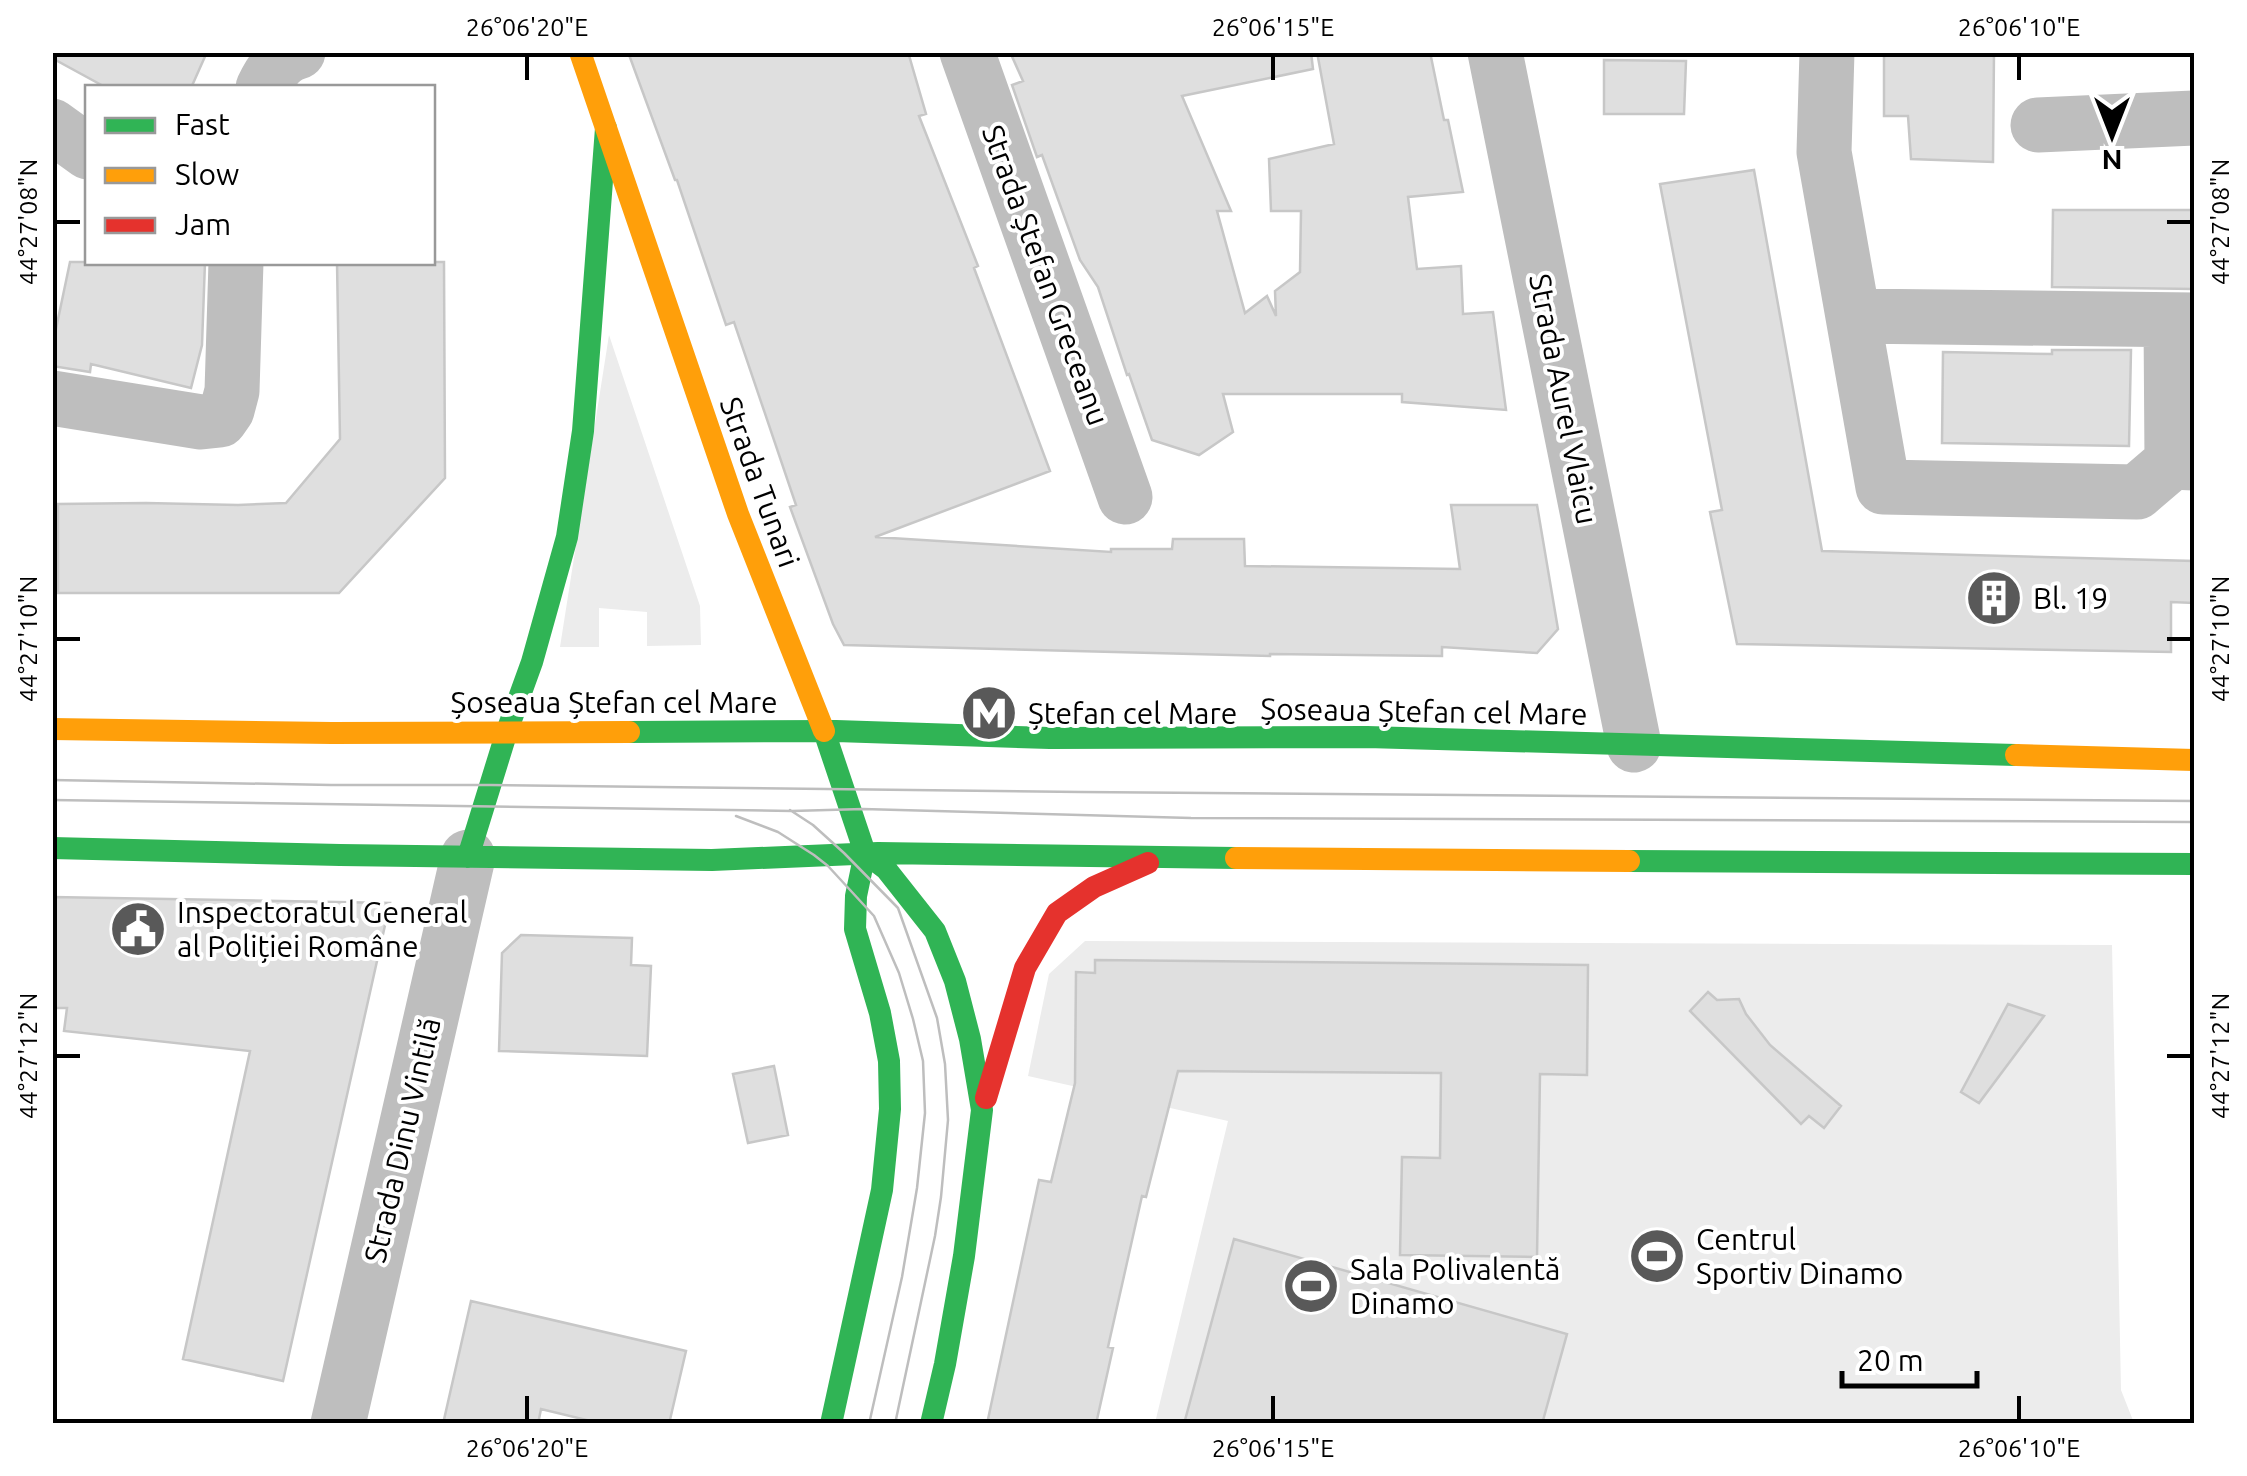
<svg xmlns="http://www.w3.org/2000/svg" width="2247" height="1476" viewBox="0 0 2247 1476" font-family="Ubuntu,sans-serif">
<rect width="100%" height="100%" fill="#fff"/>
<path fill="#ececec" d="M 609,335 L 700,606 L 701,645 L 647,646 L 647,612 L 599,608 L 599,647 L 560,647 Z
M 1085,941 L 2112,945 L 2121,1390 L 2134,1423 L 1155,1423 L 1228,1121 L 1028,1076 L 1049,974 Z"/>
<path fill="#dfdfdf" stroke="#c7c7c7" stroke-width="2.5" d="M 52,52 L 207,52 L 191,88 L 107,88 L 52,58 Z
M 628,52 L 908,52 L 926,114 L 919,116 L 978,266 L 974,268 L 1050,471 L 875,537 L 1111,552 L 1111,549 L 1172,549 L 1173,539 L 1244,539 L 1245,566 L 1460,569 L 1451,505 L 1537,505 L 1558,629 L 1537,653 L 1442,647 L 1442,656 L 1270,654 L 1270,656 L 844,645 L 833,624 L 790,507 L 796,505 L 734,322 L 726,325 L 677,180 L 675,180 Z
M 1010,52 L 1311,52 L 1313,69 L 1182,96 L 1231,211 L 1217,211 L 1245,313 L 1267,296 L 1276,316 L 1275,291 L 1300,272 L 1301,211 L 1271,211 L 1269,159 L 1334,144 L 1317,52 L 1430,52 L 1444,120 L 1448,120 L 1463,192 L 1408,197 L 1417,269 L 1461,266 L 1463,314 L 1493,312 L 1506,410 L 1402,402 L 1402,394 L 1223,394 L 1233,432 L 1199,455 L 1152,440 L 1129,374 L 1127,375 L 1098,287 L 1080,260 L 1042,155 L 1037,157 L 1012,85 L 1023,81 Z
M 1884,52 L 1994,52 L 1993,162 L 1911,159 L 1908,116 L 1884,116 Z
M 1604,60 L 1686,61 L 1684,114 L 1604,114 Z
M 1754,170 L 1822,551 L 2194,561 L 2194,603 L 2171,602 L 2171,652 L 1737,644 L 1710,512 L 1722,510 L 1660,184 Z
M 2053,210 L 2194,210 L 2194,289 L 2052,287 Z
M 70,262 L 205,262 L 202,345 L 191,388 L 91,364 L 90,372 L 52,366 L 52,348 Z
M 337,262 L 444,262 L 445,478 L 339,593 L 58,593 L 58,504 L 146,503 L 238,505 L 286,503 L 340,439 Z
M 2052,350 L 2131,350 L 2129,446 L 1942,443 L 1943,352 L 2052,354 Z
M 52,897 L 390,903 L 283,1381 L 183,1359 L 250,1051 L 64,1031 L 67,1008 L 52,1008 Z
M 521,935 L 632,938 L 631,965 L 651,966 L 647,1056 L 499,1051 L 502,953 Z
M 1095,960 L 1588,965 L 1587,1075 L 1540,1074 L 1537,1257 L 1400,1255 L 1402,1157 L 1440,1158 L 1441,1073 L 1178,1071 L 1146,1197 L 1142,1196 L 1108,1347 L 1113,1348 L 1096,1424 L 987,1424 L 1039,1180 L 1051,1182 L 1075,1083 L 1076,972 L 1095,973 Z
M 1708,992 L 1717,1000 L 1739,999 L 1746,1014 L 1770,1045 L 1841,1106 L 1824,1128 L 1809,1116 L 1801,1124 L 1690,1011 Z
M 2008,1004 L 2044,1016 L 1979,1103 L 1961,1092 Z
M 774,1066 L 788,1135 L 748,1143 L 733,1074 Z
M 1234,1239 L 1567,1334 L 1542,1424 L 1184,1424 Z
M 471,1301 L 686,1351 L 669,1424 L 603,1424 L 541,1409 L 538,1424 L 443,1424 Z"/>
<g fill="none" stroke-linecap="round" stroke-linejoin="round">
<path stroke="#bebebe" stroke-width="55" d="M 967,52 L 1125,497
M 1495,52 L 1634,745
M 1827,52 L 1824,152 L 1883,487 L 2137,492 L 2172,462 L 2194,463
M 263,88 C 270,73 281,56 298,52
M 2038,125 L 2194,118
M 52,126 L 88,152
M 1853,316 L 2194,320
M 2171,320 L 2172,462
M 52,398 L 201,422 L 220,420 L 227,410 L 232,391 L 236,262
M 338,1424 L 468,857"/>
<path stroke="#30b455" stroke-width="22" d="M 824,731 L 865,853
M 629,732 L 836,731 L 1050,738 L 1367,737 L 2016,755
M 52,848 L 340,855 L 712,860 L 878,853 L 1236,858
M 865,853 L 886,869 L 935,931 L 955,981 L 970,1039 L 982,1110 L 964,1256 L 945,1364 L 931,1424
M 468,857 L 507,731 L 532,662 L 567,537 L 583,431 L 606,128
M 1629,861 L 2194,864
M 831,1424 L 882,1190 L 890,1109 L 889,1061 L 880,1013 L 855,929 L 856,896 L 865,853"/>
<path stroke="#ff9f0a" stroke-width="22" d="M 580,52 L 738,514 L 824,731
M 52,729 L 332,733 L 629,732
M 2016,755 L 2194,760
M 1236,858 L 1629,861"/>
<path stroke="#e5322d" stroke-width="22" d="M 986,1098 L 1025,968 L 1057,913 L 1094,887 L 1148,863"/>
<path stroke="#bebebe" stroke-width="2.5" d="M 52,780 L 331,785 L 490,785 L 1081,792 L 2194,801
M 52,800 L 792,811 L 863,809 L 1191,818 L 2194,822
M 790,810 L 813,825 L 844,853 L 898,908 L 937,1018 L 945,1064 L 948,1120 L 941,1197 L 935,1236 L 895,1424
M 736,816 L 778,832 L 814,855 L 828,866 L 874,916 L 899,973 L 913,1019 L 923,1061 L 925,1113 L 917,1188 L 902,1277 L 869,1424"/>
</g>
<path fill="none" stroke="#000" stroke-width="4" d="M 527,55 L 527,80M 1273,55 L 1273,80M 2019,55 L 2019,80M 55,222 L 80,222M 2167,222 L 2192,222M 55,639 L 80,639M 2167,639 L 2192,639M 55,1056 L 80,1056M 2167,1056 L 2192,1056M 527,1396 L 527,1421M 1273,1396 L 1273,1421M 2019,1396 L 2019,1421"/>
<defs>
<g id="building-disc" transform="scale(2.875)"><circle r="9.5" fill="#595959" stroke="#fff"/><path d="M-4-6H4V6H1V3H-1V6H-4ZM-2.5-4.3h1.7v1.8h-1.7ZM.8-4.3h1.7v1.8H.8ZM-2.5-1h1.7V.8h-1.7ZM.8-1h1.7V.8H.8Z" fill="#fff"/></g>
<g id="metro-disc" transform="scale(2.875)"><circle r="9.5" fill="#595959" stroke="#fff"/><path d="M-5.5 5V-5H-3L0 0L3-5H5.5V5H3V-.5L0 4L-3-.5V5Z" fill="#fff"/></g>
<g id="civic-disc" transform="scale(2.875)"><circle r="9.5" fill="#595959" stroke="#fff"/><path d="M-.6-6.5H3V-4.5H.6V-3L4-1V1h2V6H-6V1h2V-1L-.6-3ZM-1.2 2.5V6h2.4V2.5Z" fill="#fff"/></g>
<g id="stadium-disc" transform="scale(2.875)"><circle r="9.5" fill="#595959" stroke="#fff"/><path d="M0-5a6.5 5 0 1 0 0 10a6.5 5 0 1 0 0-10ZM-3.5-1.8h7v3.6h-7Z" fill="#fff"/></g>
</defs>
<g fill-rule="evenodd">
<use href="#building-disc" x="1994" y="598"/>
<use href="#metro-disc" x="989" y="713"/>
<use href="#civic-disc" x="138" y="929"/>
<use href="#stadium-disc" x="1657" y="1256"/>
<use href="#stadium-disc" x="1311" y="1286"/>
</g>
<g text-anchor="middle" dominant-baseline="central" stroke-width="8" stroke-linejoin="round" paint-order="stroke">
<g font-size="30" fill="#000" stroke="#fff">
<text transform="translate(1046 275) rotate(70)">Strada Ștefan Greceanu</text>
<text transform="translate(1564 399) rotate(79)">Strada Aurel Vlaicu</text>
<text transform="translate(760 482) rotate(70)">Strada Tunari</text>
<text x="614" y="702">Șoseaua Ștefan cel Mare</text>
<text transform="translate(1424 711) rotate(1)">Șoseaua Ștefan cel Mare</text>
<text transform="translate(402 1140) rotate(-77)">Strada Dinu Vintilă</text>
</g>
<g font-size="30" fill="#000" stroke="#fff" text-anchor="start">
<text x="2033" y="598">Bl. 19</text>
<text x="1028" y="713">Ștefan cel Mare</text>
<text x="177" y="912">Inspectoratul General<tspan x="177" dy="34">al Poliției Române</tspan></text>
<text x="1696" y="1239">Centrul<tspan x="1696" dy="34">Sportiv Dinamo</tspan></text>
<text x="1350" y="1269">Sala Polivalentă<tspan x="1350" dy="34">Dinamo</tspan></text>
</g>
</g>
<rect width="2247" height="1476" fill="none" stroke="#ffffff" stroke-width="110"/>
<rect x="85" y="85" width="350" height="180" fill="#ffffff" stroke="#999999" stroke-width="2.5"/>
<rect x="105" y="118" width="50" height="15" fill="#30b455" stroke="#999999" stroke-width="2.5"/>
<text x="175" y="135" font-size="30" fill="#000000">Fast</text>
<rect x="105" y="168" width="50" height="15" fill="#ff9f0a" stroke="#999999" stroke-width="2.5"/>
<text x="175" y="185" font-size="30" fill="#000000">Slow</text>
<rect x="105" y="218" width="50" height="15" fill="#e5322d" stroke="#999999" stroke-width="2.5"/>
<text x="175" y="235" font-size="30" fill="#000000">Jam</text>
<g transform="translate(2112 135) rotate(180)" stroke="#ffffff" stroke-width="8" paint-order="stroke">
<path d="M0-8L18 38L0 25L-18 38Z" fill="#000000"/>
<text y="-15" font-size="28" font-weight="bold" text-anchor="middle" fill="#000000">N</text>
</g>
<path d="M1842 1371v15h135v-15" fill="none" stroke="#000000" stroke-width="5"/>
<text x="1857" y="1371" font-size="30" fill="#000000" stroke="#ffffff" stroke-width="8" paint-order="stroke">20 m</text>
<rect x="55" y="55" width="2137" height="1366" fill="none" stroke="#000" stroke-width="4"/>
<g font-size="25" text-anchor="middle" fill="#000">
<text x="527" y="36">26°06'20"E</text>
<text x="1273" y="36">26°06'15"E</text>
<text x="2019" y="36">26°06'10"E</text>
<text transform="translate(2220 222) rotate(-90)" y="9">44°27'08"N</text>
<text transform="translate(28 222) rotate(-90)" y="9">44°27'08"N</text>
<text transform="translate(2220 639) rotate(-90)" y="9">44°27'10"N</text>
<text transform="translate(28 639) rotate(-90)" y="9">44°27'10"N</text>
<text transform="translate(2220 1056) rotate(-90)" y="9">44°27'12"N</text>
<text transform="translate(28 1056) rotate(-90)" y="9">44°27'12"N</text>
<text x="527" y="1457">26°06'20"E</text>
<text x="1273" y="1457">26°06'15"E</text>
<text x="2019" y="1457">26°06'10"E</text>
</g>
</svg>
